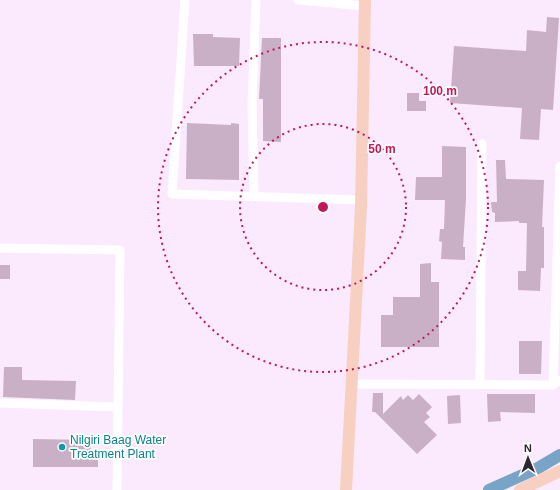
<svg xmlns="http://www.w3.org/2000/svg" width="560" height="490" viewBox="0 0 560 490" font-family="Arial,sans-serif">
<rect width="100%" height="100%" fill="#fbe9fe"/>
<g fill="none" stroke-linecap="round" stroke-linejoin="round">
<path stroke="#7aa4c5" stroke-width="12" d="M 489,490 L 538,468 L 560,455"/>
</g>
<path fill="#cab0c6" d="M 547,17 L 559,18 L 553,110 L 541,109 L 539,140 L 520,139 L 522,108 L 450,103 L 454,46 L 526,51 L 527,30 L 546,32 Z
M 193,34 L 213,34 L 213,37 L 240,38 L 239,66 L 194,66 Z
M 262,38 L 281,38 L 281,142 L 263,141 L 263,99 L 259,99 Z
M 407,93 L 419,93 L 419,101 L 426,101 L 426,111 L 407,111 Z
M 187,123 L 231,125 L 231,123 L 239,124 L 239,180 L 186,179 Z
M 442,146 L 466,147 L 466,199 L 463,247 L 465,247 L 465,260 L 441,259 L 442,242 L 439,241 L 440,229 L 444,229 L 445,200 L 415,200 L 416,177 L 442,177 Z
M 496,160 L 505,160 L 506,179 L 544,180 L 542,227 L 544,227 L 544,268 L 541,268 L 540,291 L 518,290 L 518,271 L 526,271 L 527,223 L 519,223 L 519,221 L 495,222 L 495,213 L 492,212 L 491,202 L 497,202 Z
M 431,263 L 431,282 L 439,282 L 439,347 L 381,347 L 381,315 L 393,315 L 393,297 L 420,297 L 420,264 Z
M 0,265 L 10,265 L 10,279 L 0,279 Z
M 519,341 L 542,341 L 541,374 L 519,374 Z
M 4,367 L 22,367 L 22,380 L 76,381 L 75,400 L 3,397 Z
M 373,393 L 383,393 L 383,414 L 401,396 L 403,400 L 408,395 L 413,400 L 419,394 L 432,407 L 426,413 L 430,417 L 424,422 L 437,435 L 417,454 L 375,412 L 372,412 Z
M 487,394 L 535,394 L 535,413 L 500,412 L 501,421 L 488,422 Z
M 460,395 L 461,423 L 448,424 L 447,396 Z
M 33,439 L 91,440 L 91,455 L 98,455 L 98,467 L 33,467 Z"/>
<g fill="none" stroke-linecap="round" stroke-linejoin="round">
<path stroke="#fff" stroke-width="9" d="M 185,0 L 172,194 L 361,200
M 298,0 L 365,6
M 254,197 L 252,104 L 256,0
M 0,248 L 120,250 L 117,490
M 352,384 L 553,385 L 560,380
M 480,384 L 482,144
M 553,385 L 560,166
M 0,403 L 118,407"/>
<path stroke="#f8d0c1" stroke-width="12" d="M 346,490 L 361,207 L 365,0
M 520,490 L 560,471"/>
</g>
<g fill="none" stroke="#c2185b" stroke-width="2" stroke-dasharray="2 4">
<circle cx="323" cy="207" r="83"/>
<circle cx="323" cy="207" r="165"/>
</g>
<circle fill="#0f9aa8" stroke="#fdfdfd" stroke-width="1.5" cx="62" cy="447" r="4"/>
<g text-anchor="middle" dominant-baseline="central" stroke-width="3.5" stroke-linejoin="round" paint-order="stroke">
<g font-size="12" fill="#0d838f" stroke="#fdfdfd" text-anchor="start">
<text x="70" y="440">Nilgiri Baag Water<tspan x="70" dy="14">Treatment Plant</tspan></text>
</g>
</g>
<circle cx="323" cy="207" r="6" fill="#c2185b" stroke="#fdfdfd" stroke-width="2"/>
<g font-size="12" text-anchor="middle" font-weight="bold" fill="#c2185b" stroke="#fdfdfd" stroke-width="3.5" stroke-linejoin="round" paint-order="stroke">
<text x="440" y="95">100 m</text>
<text x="382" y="153">50 m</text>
</g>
<g transform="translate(528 458) rotate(359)" stroke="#fdfdfd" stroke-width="3" paint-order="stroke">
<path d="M0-3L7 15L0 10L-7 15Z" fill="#2e2630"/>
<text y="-6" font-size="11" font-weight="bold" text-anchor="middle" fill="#2e2630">N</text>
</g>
</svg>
